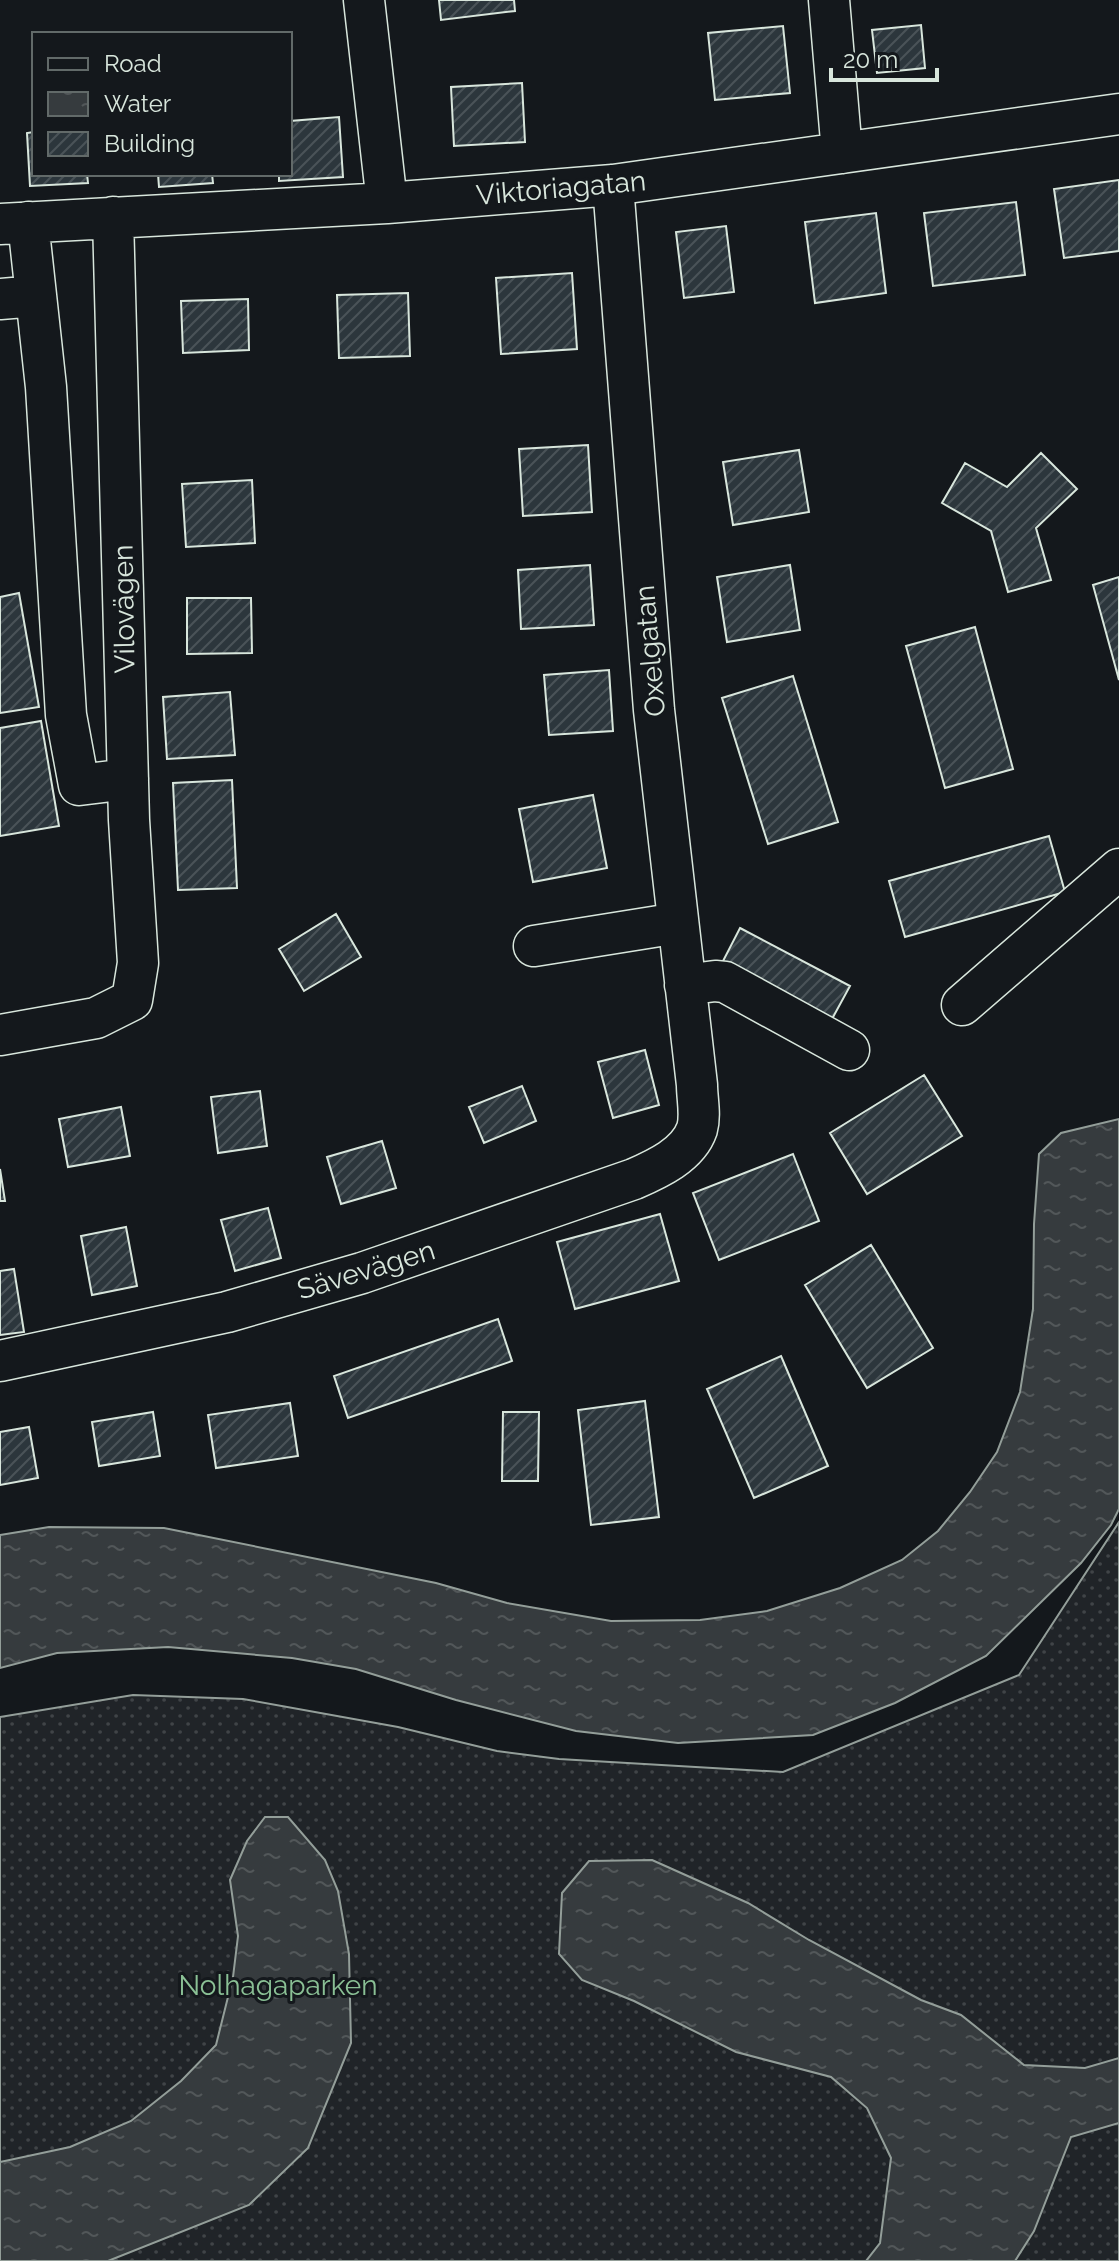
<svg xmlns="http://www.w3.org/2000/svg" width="1119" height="2261" viewBox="0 0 1119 2261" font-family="Raleway,sans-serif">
<defs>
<pattern id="grass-dots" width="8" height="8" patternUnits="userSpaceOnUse" patternTransform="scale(2)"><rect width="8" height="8" fill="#202428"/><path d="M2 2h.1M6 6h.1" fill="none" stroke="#404447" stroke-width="1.8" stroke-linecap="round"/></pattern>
<pattern id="water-ripples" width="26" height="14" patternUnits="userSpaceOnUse" patternTransform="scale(2)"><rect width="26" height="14" fill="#363b3e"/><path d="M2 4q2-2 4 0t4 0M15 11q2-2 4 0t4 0" fill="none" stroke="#525759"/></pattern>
<pattern id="building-hatch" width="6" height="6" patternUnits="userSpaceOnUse" patternTransform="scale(2)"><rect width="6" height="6" fill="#2c363c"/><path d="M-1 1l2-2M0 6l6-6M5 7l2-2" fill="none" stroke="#4a5358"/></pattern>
</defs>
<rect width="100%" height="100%" fill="#14181c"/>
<path fill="url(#grass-dots)" stroke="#939e99" stroke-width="2" d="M 1119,1522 L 1119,2261 L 0,2261 L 0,1717 L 133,1695 L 243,1699 L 398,1727 L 497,1751 L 559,1759 L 783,1772 L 1019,1675 Z"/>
<path fill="url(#water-ripples)" stroke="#939e99" stroke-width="2" d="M 1119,1119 L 1119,1509 L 1111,1525 L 1081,1563 L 986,1656 L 895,1703 L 813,1735 L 678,1743 L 576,1731 L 456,1700 L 356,1669 L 292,1658 L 168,1647 L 57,1653 L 0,1668 L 0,1535 L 49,1527 L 164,1528 L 436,1583 L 507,1603 L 611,1621 L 700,1620 L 767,1611 L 840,1588 L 902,1560 L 938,1531 L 970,1492 L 997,1452 L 1020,1392 L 1033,1309 L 1034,1224 L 1039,1154 L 1061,1133 Z
M 265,1817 L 288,1817 L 325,1860 L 338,1891 L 349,1954 L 351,2043 L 308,2148 L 249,2205 L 108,2261 L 0,2261 L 0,2162 L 70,2147 L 131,2121 L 181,2081 L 216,2045 L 233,1977 L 238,1936 L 230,1880 L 247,1841 Z
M 652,1860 L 748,1903 L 809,1940 L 921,2000 L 961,2015 L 1024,2065 L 1085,2068 L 1119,2058 L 1119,2123 L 1071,2137 L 1034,2231 L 1015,2261 L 866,2261 L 880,2243 L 891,2158 L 867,2108 L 831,2077 L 736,2052 L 634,2001 L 582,1980 L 559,1954 L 562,1893 L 589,1861 Z"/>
<path fill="url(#building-hatch)" stroke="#d8e6dc" stroke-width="2" d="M 439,0 L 514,0 L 515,11 L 441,20 Z
M 921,25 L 925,68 L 877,73 L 872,30 Z
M 783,26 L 790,93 L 715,100 L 708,33 Z
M 522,83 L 525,142 L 454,146 L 451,87 Z
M 339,117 L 343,177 L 279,181 L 279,174 L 290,174 L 290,121 Z
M 34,132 L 34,174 L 87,174 L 88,183 L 30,186 L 27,133 Z
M 158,174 L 212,174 L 213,183 L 159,187 Z
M 1119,180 L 1119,251 L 1064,258 L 1054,189 Z
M 1016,202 L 1025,275 L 933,286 L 924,213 Z
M 876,213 L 886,293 L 815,303 L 805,222 Z
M 726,226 L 734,292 L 684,298 L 676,232 Z
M 572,273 L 577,349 L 501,354 L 496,278 Z
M 408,293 L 410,356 L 339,358 L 337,295 Z
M 248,299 L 249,350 L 183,353 L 181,301 Z
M 588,445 L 592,512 L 523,516 L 519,449 Z
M 799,450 L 809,512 L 733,525 L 723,462 Z
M 1041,453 L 1077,489 L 1036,528 L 1051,580 L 1008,592 L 991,531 L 942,503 L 965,463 L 1007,487 Z
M 252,480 L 255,543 L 186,547 L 182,484 Z
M 590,565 L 594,625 L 521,629 L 518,570 Z
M 790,565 L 800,630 L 727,642 L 717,577 Z
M 1119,577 L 1119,680 L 1093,585 Z
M 19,593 L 39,707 L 0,713 L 0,597 Z
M 187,598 L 251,598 L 252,653 L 187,654 Z
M 975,627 L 1013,769 L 945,788 L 906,646 Z
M 609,670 L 613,731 L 549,735 L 544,675 Z
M 793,676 L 838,822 L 768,844 L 722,698 Z
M 230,692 L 235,755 L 167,759 L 163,697 Z
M 41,721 L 59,826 L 0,836 L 0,728 Z
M 232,780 L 237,888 L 178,890 L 173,783 Z
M 593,795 L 607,868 L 533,882 L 519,809 Z
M 1049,836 L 1065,892 L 905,937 L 889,881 Z
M 336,914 L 361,957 L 304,991 L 279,949 Z
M 740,928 L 850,986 L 832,1019 L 723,961 Z
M 645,1050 L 659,1105 L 613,1118 L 598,1062 Z
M 924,1075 L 962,1136 L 867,1194 L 830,1133 Z
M 522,1086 L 536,1121 L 484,1143 L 469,1107 Z
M 260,1091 L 267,1146 L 218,1153 L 211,1097 Z
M 121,1107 L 130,1156 L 68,1167 L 59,1119 Z
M 382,1141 L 396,1188 L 341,1204 L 327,1157 Z
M 793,1154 L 819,1221 L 719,1260 L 693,1193 Z
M 0,1169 L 5,1201 L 0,1201 Z
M 268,1208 L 281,1258 L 235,1271 L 221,1220 Z
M 660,1214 L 679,1281 L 575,1309 L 557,1242 Z
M 126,1227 L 137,1286 L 92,1295 L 81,1236 Z
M 871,1245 L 933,1348 L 867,1388 L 805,1285 Z
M 14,1269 L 24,1332 L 0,1335 L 0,1271 Z
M 498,1319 L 512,1361 L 348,1418 L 334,1376 Z
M 781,1356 L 828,1466 L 754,1498 L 707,1389 Z
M 645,1401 L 659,1517 L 591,1525 L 578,1410 Z
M 290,1403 L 298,1456 L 216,1468 L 208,1415 Z
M 153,1412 L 160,1456 L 99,1466 L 92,1422 Z
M 503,1412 L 539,1412 L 538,1481 L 502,1481 Z
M 29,1427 L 38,1478 L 0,1485 L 0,1432 Z"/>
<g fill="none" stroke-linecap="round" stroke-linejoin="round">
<g stroke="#d8e6dc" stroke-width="43">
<path id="minor" d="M 364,0 L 387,203
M 829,0 L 842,153
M 28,222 L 46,387 L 66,715 L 79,785 L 128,779
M 0,224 L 387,203 L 613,185 L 1119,114
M 0,299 L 36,296
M 534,946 L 678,923
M 685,985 L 715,981 L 725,982 L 849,1050
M 962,1005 L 1119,869
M 0,1035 L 96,1018 L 132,1000 L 138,963 L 129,820 L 113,217
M 0,1361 L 227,1312 L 362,1273 L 634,1179 C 657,1169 688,1155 697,1129 C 701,1115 697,1099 697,1085 L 654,710 L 613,185"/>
</g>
<use href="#minor" stroke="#14181c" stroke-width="40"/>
</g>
<g text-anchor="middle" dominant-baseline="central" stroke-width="6" stroke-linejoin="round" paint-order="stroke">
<g font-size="28" fill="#d8e6dc" stroke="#14181c">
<text transform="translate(561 188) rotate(-5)">Viktoriagatan</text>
<text transform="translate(124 609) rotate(-91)">Vilovägen</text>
<text transform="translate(650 651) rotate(-95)">Oxelgatan</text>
<text transform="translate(366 1270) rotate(-17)">Sävevägen</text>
</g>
<g font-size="28" fill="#8ac095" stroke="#14181c">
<text x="278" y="1985">Nolhagaparken</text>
</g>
</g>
<rect x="32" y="32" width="260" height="144" fill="#14181c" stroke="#626a69" stroke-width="2"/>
<rect x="48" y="58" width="40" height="12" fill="#14181c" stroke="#626a69" stroke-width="2"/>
<text x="104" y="72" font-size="24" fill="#d8e6dc">Road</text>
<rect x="48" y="92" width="40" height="24" fill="url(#water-ripples)" stroke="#626a69" stroke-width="2"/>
<text x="104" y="112" font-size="24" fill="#d8e6dc">Water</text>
<rect x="48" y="132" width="40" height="24" fill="url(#building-hatch)" stroke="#626a69" stroke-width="2"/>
<text x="104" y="152" font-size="24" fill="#d8e6dc">Building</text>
<path d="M831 68v12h106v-12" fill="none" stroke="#d8e6dc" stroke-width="4"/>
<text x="843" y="68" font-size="24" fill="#d8e6dc" stroke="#14181c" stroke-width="6" paint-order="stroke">20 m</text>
</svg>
